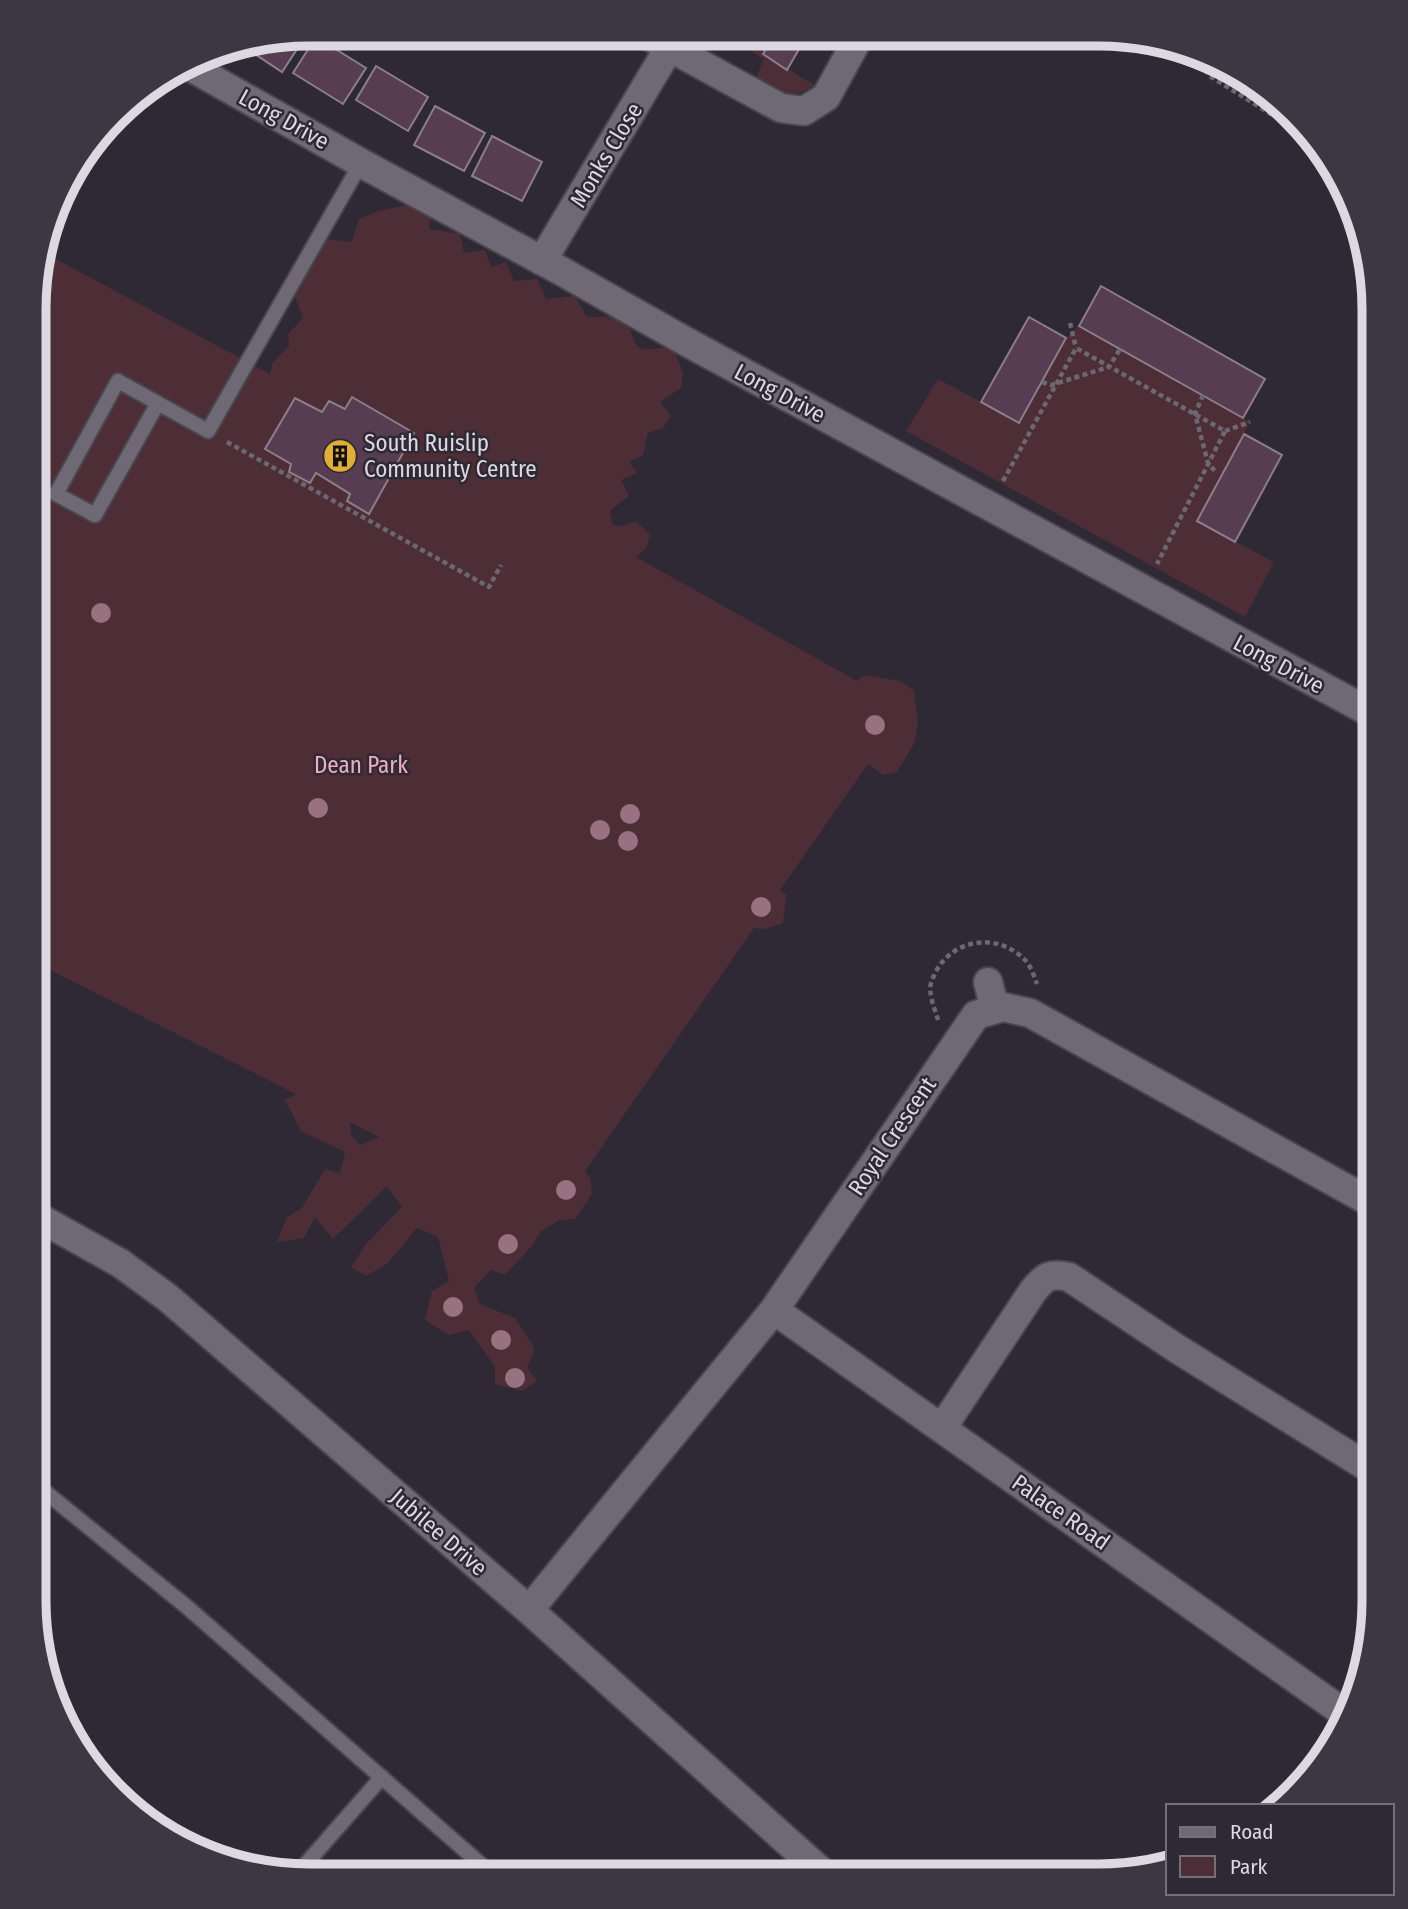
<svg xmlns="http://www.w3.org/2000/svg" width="1408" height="1909" viewBox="0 0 1408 1909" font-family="'Fira Sans Condensed',sans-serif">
<rect width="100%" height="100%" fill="#2e2934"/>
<path fill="#4d2e37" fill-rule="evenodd" d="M 669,34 L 719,34 L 708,57 Z
M 722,34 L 775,35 L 763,54 L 814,85 C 790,102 777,93 754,82 L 764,59 Z
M 406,205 L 430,214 L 429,229 L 460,234 L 464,253 L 485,250 L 491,267 L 506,262 L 514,281 L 537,279 L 546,299 L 575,296 L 587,317 L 625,316 C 639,354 633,351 673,347 L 683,374 L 681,388 L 660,402 L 671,416 L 663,428 L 648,433 L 643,455 L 629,462 L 637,473 L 621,480 L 629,496 L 610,511 L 613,525 L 623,526 L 636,521 L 650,535 L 646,549 L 636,557 L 857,681 L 865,675 L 900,681 L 914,691 L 918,722 L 915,742 L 897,772 L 883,775 L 868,764 L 780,890 L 786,895 L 783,923 L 765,929 L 754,928 L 585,1171 L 590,1178 L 592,1194 L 575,1219 L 559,1220 L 540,1232 L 532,1246 L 505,1275 L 491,1270 L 474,1288 L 480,1304 L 515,1318 L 535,1349 L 527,1367 L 537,1381 L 522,1391 L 495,1384 L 495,1367 L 469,1330 L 449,1335 L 425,1320 L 432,1291 L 449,1281 L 438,1237 L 417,1228 L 387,1264 L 366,1276 L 351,1267 L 366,1244 L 402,1207 L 387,1186 L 333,1239 L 315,1217 L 304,1238 L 277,1242 L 287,1217 L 302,1208 L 325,1169 L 340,1173 L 345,1152 L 301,1131 L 285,1100 L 296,1094 L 34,962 L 36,286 L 52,257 L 270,374 L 272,364 L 289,346 L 288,334 L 303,318 L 295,297 L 299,253 L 327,239 L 352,242 L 359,219 L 378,211 ZM 350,1122 L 379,1137 L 360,1145 L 351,1135 Z
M 1077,327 L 1120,349 L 1250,422 L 1197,521 L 1274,562 L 1245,617 L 906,431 L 938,379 L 1020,423 L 1066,338 Z"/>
<path fill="#573d52" stroke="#8c7f89" stroke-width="2" d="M 307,34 L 282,72 L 241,45 Z
M 775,35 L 807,35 L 787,70 L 763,54 Z
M 316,37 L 366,68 L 343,104 L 293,73 Z
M 376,66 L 428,97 L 408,131 L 356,100 Z
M 435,106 L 485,133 L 464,171 L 414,145 Z
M 492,136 L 542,162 L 522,201 L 472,176 Z
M 1101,286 L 1265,379 L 1243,418 L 1079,326 Z
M 1029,317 L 1066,338 L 1019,423 L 981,402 Z
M 352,397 L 414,433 L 369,514 L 347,501 L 350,494 L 316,473 L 310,483 L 289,472 L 291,464 L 265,449 L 295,398 L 322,412 L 329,401 L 345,409 Z
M 1244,434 L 1282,455 L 1235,542 L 1197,521 Z"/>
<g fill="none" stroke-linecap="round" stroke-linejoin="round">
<g stroke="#4a464e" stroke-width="18">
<path id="service" d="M 158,403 L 95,515 L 56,494 L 118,381 L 208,431 L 361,163
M 33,1482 L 187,1607 L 492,1874
M 297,1874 L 382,1777"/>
</g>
<g stroke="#4a464e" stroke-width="32">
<path id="minor" d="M 645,34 L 781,108 L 804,111 L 826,97 L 860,35
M 189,66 L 361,163 L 563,272 L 685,341 L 1375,715
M 542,261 L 669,48
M 988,982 L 995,1009
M 34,1215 L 120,1263 L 168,1298 L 529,1610 L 825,1875
M 774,1310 L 1347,1715
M 942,1428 L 1033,1291 C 1045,1276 1050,1273 1069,1277 L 1179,1350 L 1374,1471
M 529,1610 L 774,1310 L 976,1015 L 1003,1007 L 1030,1013 L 1374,1204"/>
</g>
<path stroke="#6c6771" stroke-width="4.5" stroke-dasharray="5 3.5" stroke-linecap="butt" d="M 1201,53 L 1208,75 L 1303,134
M 1070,323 L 1076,348
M 1042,382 L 1051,385 L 1109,367 L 1120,349
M 1203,395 L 1195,414 L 1208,463 L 1215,471
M 1225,431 L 1250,422
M 227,442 L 489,587 L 501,565
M 1003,481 L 1076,348 L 1225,431 L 1157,564
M 938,1020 C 935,1009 928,994 931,983 C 932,979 934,976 935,973 C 953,938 998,932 1025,960 C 1031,966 1034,976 1037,984
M 853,1861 L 862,1868 L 856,1875
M 862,1868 L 869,1875"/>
<use href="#service" stroke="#6e6975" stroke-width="14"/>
<use href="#minor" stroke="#6e6975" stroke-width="28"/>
</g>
<g fill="#987280">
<circle cx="101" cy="613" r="10"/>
<circle cx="875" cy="725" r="10"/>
<circle cx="318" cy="808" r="10"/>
<circle cx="630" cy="814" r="10"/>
<circle cx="600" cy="830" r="10"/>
<circle cx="628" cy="841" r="10"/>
<circle cx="761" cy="907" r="10"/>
<circle cx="566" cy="1190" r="10"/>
<circle cx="508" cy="1244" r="10"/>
<circle cx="453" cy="1307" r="10"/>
<circle cx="501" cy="1340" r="10"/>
<circle cx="515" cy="1378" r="10"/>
</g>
<defs>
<g id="building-disc" transform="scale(1.75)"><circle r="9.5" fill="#e1af34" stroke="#2e2934"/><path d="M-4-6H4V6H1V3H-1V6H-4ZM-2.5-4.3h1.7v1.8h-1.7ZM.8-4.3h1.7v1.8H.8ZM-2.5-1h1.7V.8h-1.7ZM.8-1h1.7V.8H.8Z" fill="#111"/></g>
</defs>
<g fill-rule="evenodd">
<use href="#building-disc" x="340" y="456"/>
</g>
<g text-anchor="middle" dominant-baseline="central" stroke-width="5" stroke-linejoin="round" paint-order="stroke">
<g font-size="23" fill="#ddd9e1" stroke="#2e2934">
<text transform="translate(284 119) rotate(29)">Long Drive</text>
<text transform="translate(606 155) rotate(-59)">Monks Close</text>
<text transform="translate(780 393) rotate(28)">Long Drive</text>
<text transform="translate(1279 664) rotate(28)">Long Drive</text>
<text transform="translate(892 1136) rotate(-56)">Royal Crescent</text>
<text transform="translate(1061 1512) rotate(35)">Palace Road</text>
<text transform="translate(439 1532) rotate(41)">Jubilee Drive</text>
</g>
<g font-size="23" fill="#ddd9e1" stroke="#2e2934" text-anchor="start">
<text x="364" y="443">South Ruislip<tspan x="364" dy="26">Community Centre</tspan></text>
</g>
<g font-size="23" fill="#efaebf" stroke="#2e2934">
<text x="361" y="765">Dean Park</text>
</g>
</g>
<path d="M0 0H1408V1909H0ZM309 46H1099A263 263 0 0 1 1362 309V1601A263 263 0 0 1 1099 1864H309A263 263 0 0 1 46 1601V309A263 263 0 0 1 309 46Z" fill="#3c3742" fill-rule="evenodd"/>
<path fill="none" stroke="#ddd9e1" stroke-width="9" d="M309 46H1099A263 263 0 0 1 1362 309V1601A263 263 0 0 1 1099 1864H309A263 263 0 0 1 46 1601V309A263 263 0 0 1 309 46Z"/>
<rect x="1166" y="1804" width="228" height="91" fill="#2e2934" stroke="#746f79" stroke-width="2"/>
<rect x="1180" y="1827" width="35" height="10" fill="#6e6975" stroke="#746f79" stroke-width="2"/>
<text x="1230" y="1839" font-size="21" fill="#ddd9e1">Road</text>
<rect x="1180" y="1856" width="35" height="21" fill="#4d2e37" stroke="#746f79" stroke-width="2"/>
<text x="1230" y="1874" font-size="21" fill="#ddd9e1">Park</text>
</svg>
